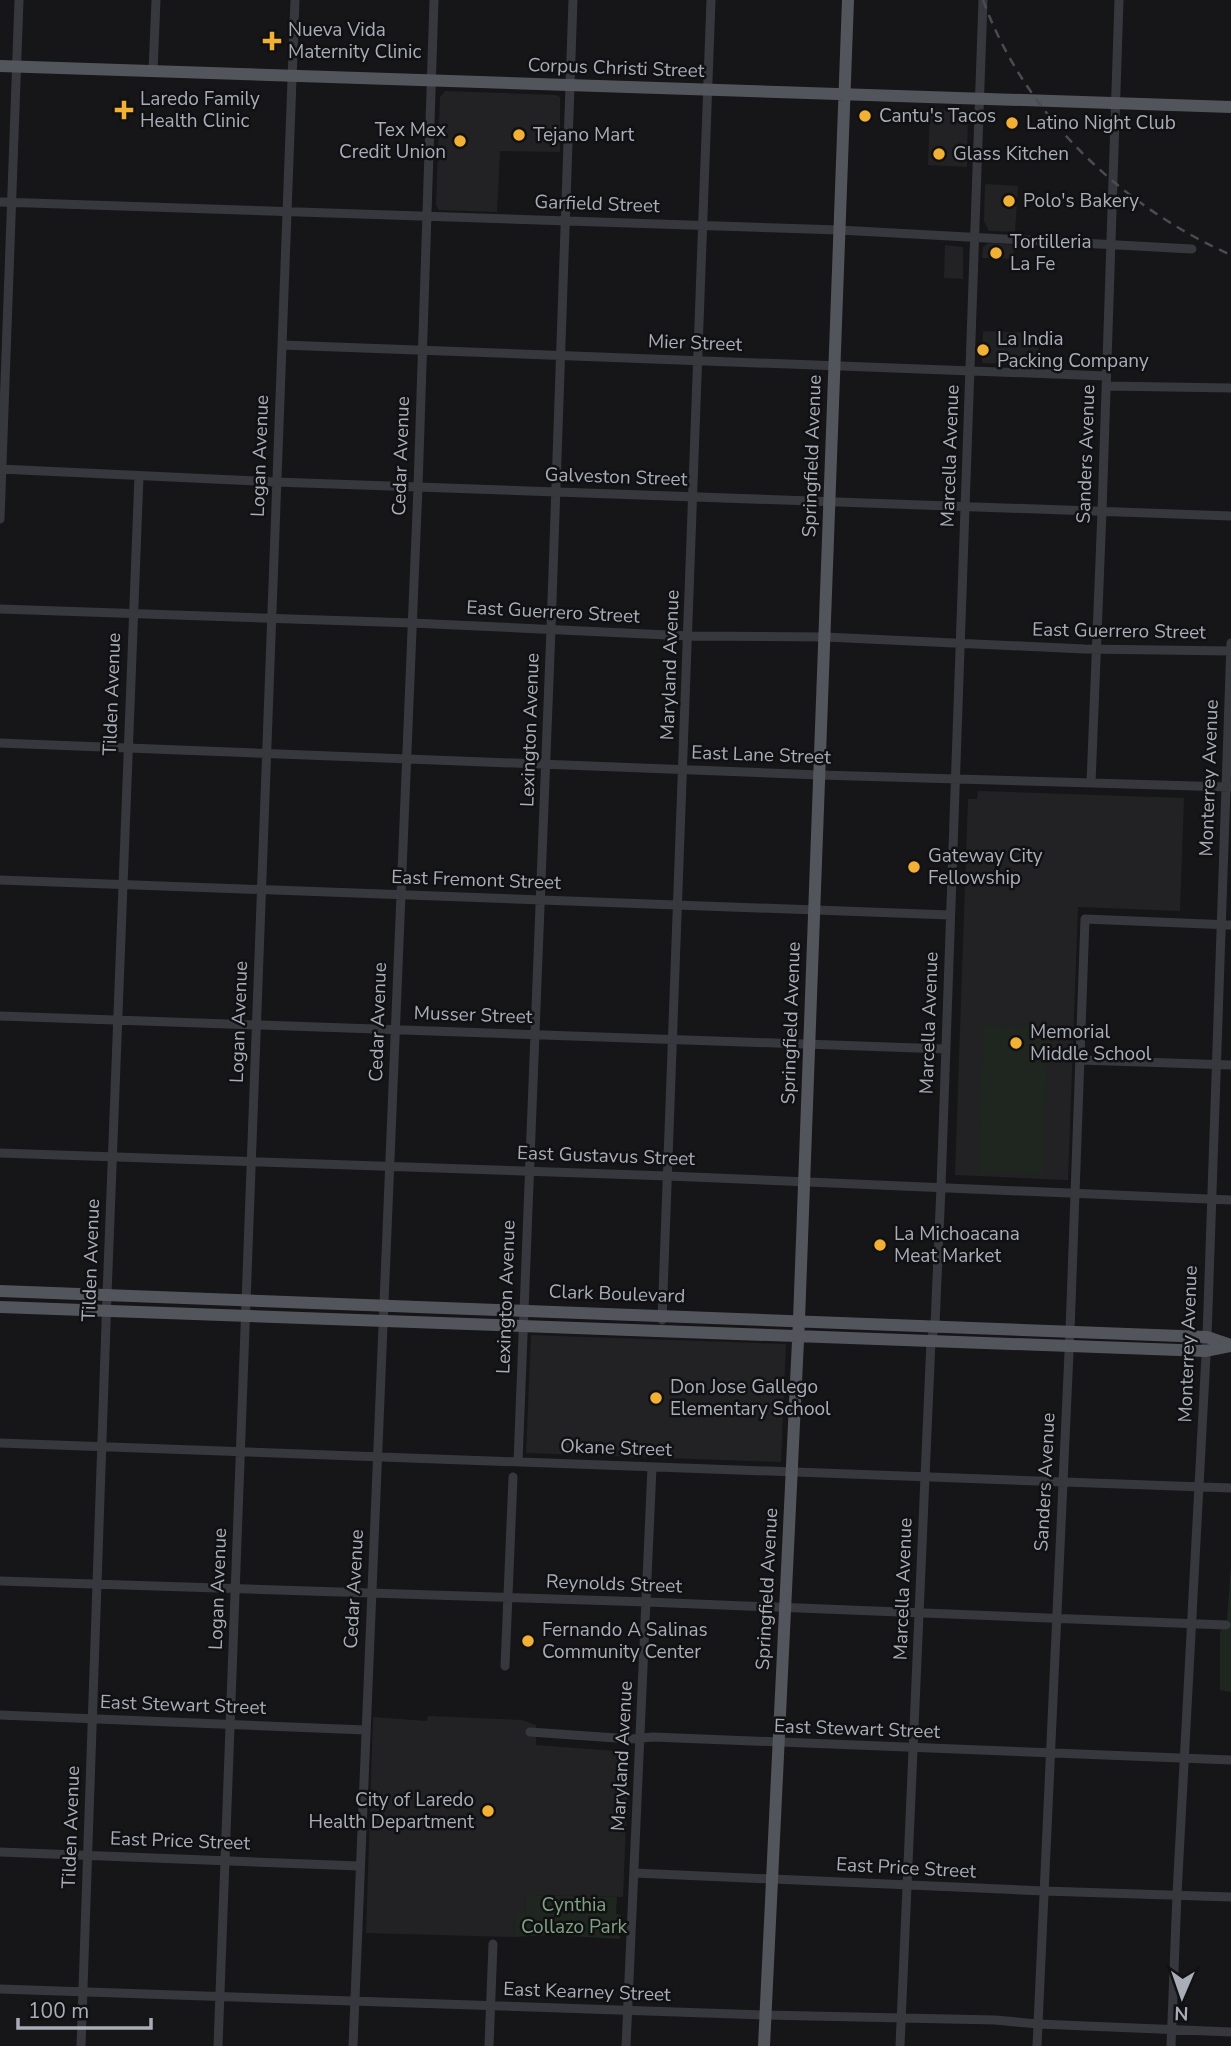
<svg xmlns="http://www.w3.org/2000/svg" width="1231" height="2046" viewBox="0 0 1231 2046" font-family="'Nunito Sans',sans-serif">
<rect width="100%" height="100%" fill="#161618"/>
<path fill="#222225" d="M 445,91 L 556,95 L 560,97 L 560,152 L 500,151 L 497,212 L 439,210 L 436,205 L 440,97 Z
M 930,109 L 968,111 L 967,167 L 928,165 Z
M 985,184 L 1018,186 L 1015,232 L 989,231 L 984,221 Z
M 988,243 L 1014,245 L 1014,259 L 982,258 L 983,247 Z
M 945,245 L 963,247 L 963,279 L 944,278 Z
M 983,331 L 1039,333 L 1038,365 L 982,363 Z
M 978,791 L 1184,798 L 1180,911 L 1078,907 L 1068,1180 L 955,1175 L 968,799 L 977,799 Z
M 531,1335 L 786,1344 L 781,1462 L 526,1453 Z
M 428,1716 L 522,1720 L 536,1725 L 536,1745 L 629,1752 L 623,1897 L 526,1895 L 525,1915 L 515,1915 L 514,1937 L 366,1933 L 373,1717 L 427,1721 Z"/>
<path fill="#1e261f" d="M 983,1025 L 1048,1027 L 1043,1174 L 979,1172 Z
M 1231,1565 L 1231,1692 L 1220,1690 L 1220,1632 L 1227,1619 Z
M 526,1895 L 617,1897 L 616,1914 L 621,1915 L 620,1939 L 550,1935 L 514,1937 L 515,1915 L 525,1915 Z"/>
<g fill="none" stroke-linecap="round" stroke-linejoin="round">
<path stroke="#37383d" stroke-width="9" d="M 153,71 L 156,0
M 0,202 L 839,230 L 1192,249
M 282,345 L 1106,376
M 1106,386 L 1231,388
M 0,469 L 276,482 L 1231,516
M 0,519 L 19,0
M 0,609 L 412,623 L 689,636 L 825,637 L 1084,649 L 1231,651
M 0,743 L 820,775 L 1229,787
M 1091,783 L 1102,511 L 1119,0
M 0,880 L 950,915
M 0,1016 L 945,1049
M 1080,1060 L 1231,1065
M 0,1153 L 668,1176 L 1231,1200
M 662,1320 L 711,0
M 0,1443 L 1231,1488
M 518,1462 L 551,629 L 573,0
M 0,1581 L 647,1602 L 1226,1625
M 505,1666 L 513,1477
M 0,1715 L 365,1730
M 530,1732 L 631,1739 L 653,1737 L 1231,1760
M 0,1852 L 359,1866
M 634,1873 L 1044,1891 L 1231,1897
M 0,1989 L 765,2015 L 995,2020 L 1038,2024 L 1231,2032
M 81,2046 L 107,1295 L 139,476
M 218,2046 L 295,0
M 353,2046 L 418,487 L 434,0
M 489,2046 L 493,1944
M 626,2046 L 652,1467
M 900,2046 L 931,1341 L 935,1325 L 941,1187 L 983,0
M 1037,2046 L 1070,1331 L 1085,919 L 1231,925
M 1171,2046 L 1177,1894 L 1207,1337 L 1231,643"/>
<path stroke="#53555c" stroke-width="12" d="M 0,66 L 1231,107
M 0,1291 L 1207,1337 L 1231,1345
M 0,1307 L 1206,1351 L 1230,1346
M 764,2046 L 799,1320 L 848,0"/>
<path stroke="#4a4c52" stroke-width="2.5" stroke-dasharray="9 7" stroke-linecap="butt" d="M 983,0 C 1025,115 1121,206 1231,255"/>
</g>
<g fill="#f2b134" stroke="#111113" stroke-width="2.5">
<path d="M268.5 30.5h7v7h7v7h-7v7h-7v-7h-7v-7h7z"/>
<path d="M120.5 99.5h7v7h7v7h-7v7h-7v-7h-7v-7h7z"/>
<circle cx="865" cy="116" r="7"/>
<circle cx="1012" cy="123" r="7"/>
<circle cx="519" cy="135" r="7"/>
<circle cx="460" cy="141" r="7"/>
<circle cx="939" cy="154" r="7"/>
<circle cx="1009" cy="201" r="7"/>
<circle cx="996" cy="253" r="7"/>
<circle cx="983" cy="350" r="7"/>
<circle cx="914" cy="867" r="7"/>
<circle cx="1016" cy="1043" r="7"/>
<circle cx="880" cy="1245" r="7"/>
<circle cx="656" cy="1398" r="7"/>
<circle cx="528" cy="1641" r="7"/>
<circle cx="488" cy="1811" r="7"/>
</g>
<g text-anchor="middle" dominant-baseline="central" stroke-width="5" stroke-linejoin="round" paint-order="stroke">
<g font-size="19" fill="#a8adb8" stroke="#111113" text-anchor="start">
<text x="288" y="30">Nueva Vida<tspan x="288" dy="22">Maternity Clinic</tspan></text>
<text x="140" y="99">Laredo Family<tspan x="140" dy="22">Health Clinic</tspan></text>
<text x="879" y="116">Cantu's Tacos</text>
<text x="1026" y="123">Latino Night Club</text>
<text x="446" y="130" text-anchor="end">Tex Mex<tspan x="446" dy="22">Credit Union</tspan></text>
<text x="533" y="135">Tejano Mart</text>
<text x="953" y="154">Glass Kitchen</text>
<text x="1023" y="201">Polo's Bakery</text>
<text x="1010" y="242">Tortilleria<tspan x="1010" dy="22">La Fe</tspan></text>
<text x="997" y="339">La India<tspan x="997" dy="22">Packing Company</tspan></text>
<text x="928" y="856">Gateway City<tspan x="928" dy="22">Fellowship</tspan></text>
<text x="1030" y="1032">Memorial<tspan x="1030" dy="22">Middle School</tspan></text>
<text x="894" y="1234">La Michoacana<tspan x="894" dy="22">Meat Market</tspan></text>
<text x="670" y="1387">Don Jose Gallego<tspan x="670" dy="22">Elementary School</tspan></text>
<text x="542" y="1630">Fernando A Salinas<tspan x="542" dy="22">Community Center</tspan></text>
<text x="474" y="1800" text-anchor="end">City of Laredo<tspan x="474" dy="22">Health Department</tspan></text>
</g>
<g font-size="19" fill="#a8adb8" stroke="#111113">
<text transform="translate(616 68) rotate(2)">Corpus Christi Street</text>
<text transform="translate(597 204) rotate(2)">Garfield Street</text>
<text transform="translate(695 343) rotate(2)">Mier Street</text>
<text transform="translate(1086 454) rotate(-88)">Sanders Avenue</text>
<text transform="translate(260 456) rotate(-88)">Logan Avenue</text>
<text transform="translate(401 456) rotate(-88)">Cedar Avenue</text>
<text transform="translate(812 456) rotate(-88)">Springfield Avenue</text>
<text transform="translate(950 456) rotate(-88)">Marcella Avenue</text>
<text transform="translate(616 477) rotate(2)">Galveston Street</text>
<text transform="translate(553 612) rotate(3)">East Guerrero Street</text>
<text transform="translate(1119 631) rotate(1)">East Guerrero Street</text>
<text transform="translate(670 665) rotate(-88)">Maryland Avenue</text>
<text transform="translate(112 694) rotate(-88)">Tilden Avenue</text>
<text transform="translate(530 730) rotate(-88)">Lexington Avenue</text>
<text transform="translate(761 755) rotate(2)">East Lane Street</text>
<text transform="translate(1209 778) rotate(-88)">Monterrey Avenue</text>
<text transform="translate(476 880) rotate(2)">East Fremont Street</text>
<text transform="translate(473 1015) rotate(2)">Musser Street</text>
<text transform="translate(239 1022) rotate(-88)">Logan Avenue</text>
<text transform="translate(378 1022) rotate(-88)">Cedar Avenue</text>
<text transform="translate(791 1023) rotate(-88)">Springfield Avenue</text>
<text transform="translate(929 1023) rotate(-88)">Marcella Avenue</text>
<text transform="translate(606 1156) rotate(2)">East Gustavus Street</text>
<text transform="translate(91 1260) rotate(-88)">Tilden Avenue</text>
<text transform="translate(617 1294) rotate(2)">Clark Boulevard</text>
<text transform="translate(506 1297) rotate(-88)">Lexington Avenue</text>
<text transform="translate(1188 1344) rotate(-88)">Monterrey Avenue</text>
<text transform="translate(616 1448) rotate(2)">Okane Street</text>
<text transform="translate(1045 1482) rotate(-87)">Sanders Avenue</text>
<text transform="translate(614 1584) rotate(2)">Reynolds Street</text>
<text transform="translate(218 1589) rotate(-88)">Logan Avenue</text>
<text transform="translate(354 1589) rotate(-87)">Cedar Avenue</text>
<text transform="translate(767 1589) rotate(-87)">Springfield Avenue</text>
<text transform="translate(903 1589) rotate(-88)">Marcella Avenue</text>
<text transform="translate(183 1705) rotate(2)">East Stewart Street</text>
<text transform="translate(857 1729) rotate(2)">East Stewart Street</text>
<text transform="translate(622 1756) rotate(-87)">Maryland Avenue</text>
<text transform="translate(71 1827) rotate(-88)">Tilden Avenue</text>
<text transform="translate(180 1841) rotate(2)">East Price Street</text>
<text transform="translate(906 1868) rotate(3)">East Price Street</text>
<text transform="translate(587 1992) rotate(2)">East Kearney Street</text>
</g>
<g font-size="19" fill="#7fa381" stroke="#111113">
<text x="574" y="1905">Cynthia<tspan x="574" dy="22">Collazo Park</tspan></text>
</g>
</g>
<g transform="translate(1182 1997) rotate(182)" stroke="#111113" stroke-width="5" paint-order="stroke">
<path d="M0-5L12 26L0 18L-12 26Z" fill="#a8adb8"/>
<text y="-10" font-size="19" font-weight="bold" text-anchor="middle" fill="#a8adb8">N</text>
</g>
<path d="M18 2018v10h133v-10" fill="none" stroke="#a8adb8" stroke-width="3.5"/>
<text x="28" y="2018" font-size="21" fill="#a8adb8" stroke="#111113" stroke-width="5" paint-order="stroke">100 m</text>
</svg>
